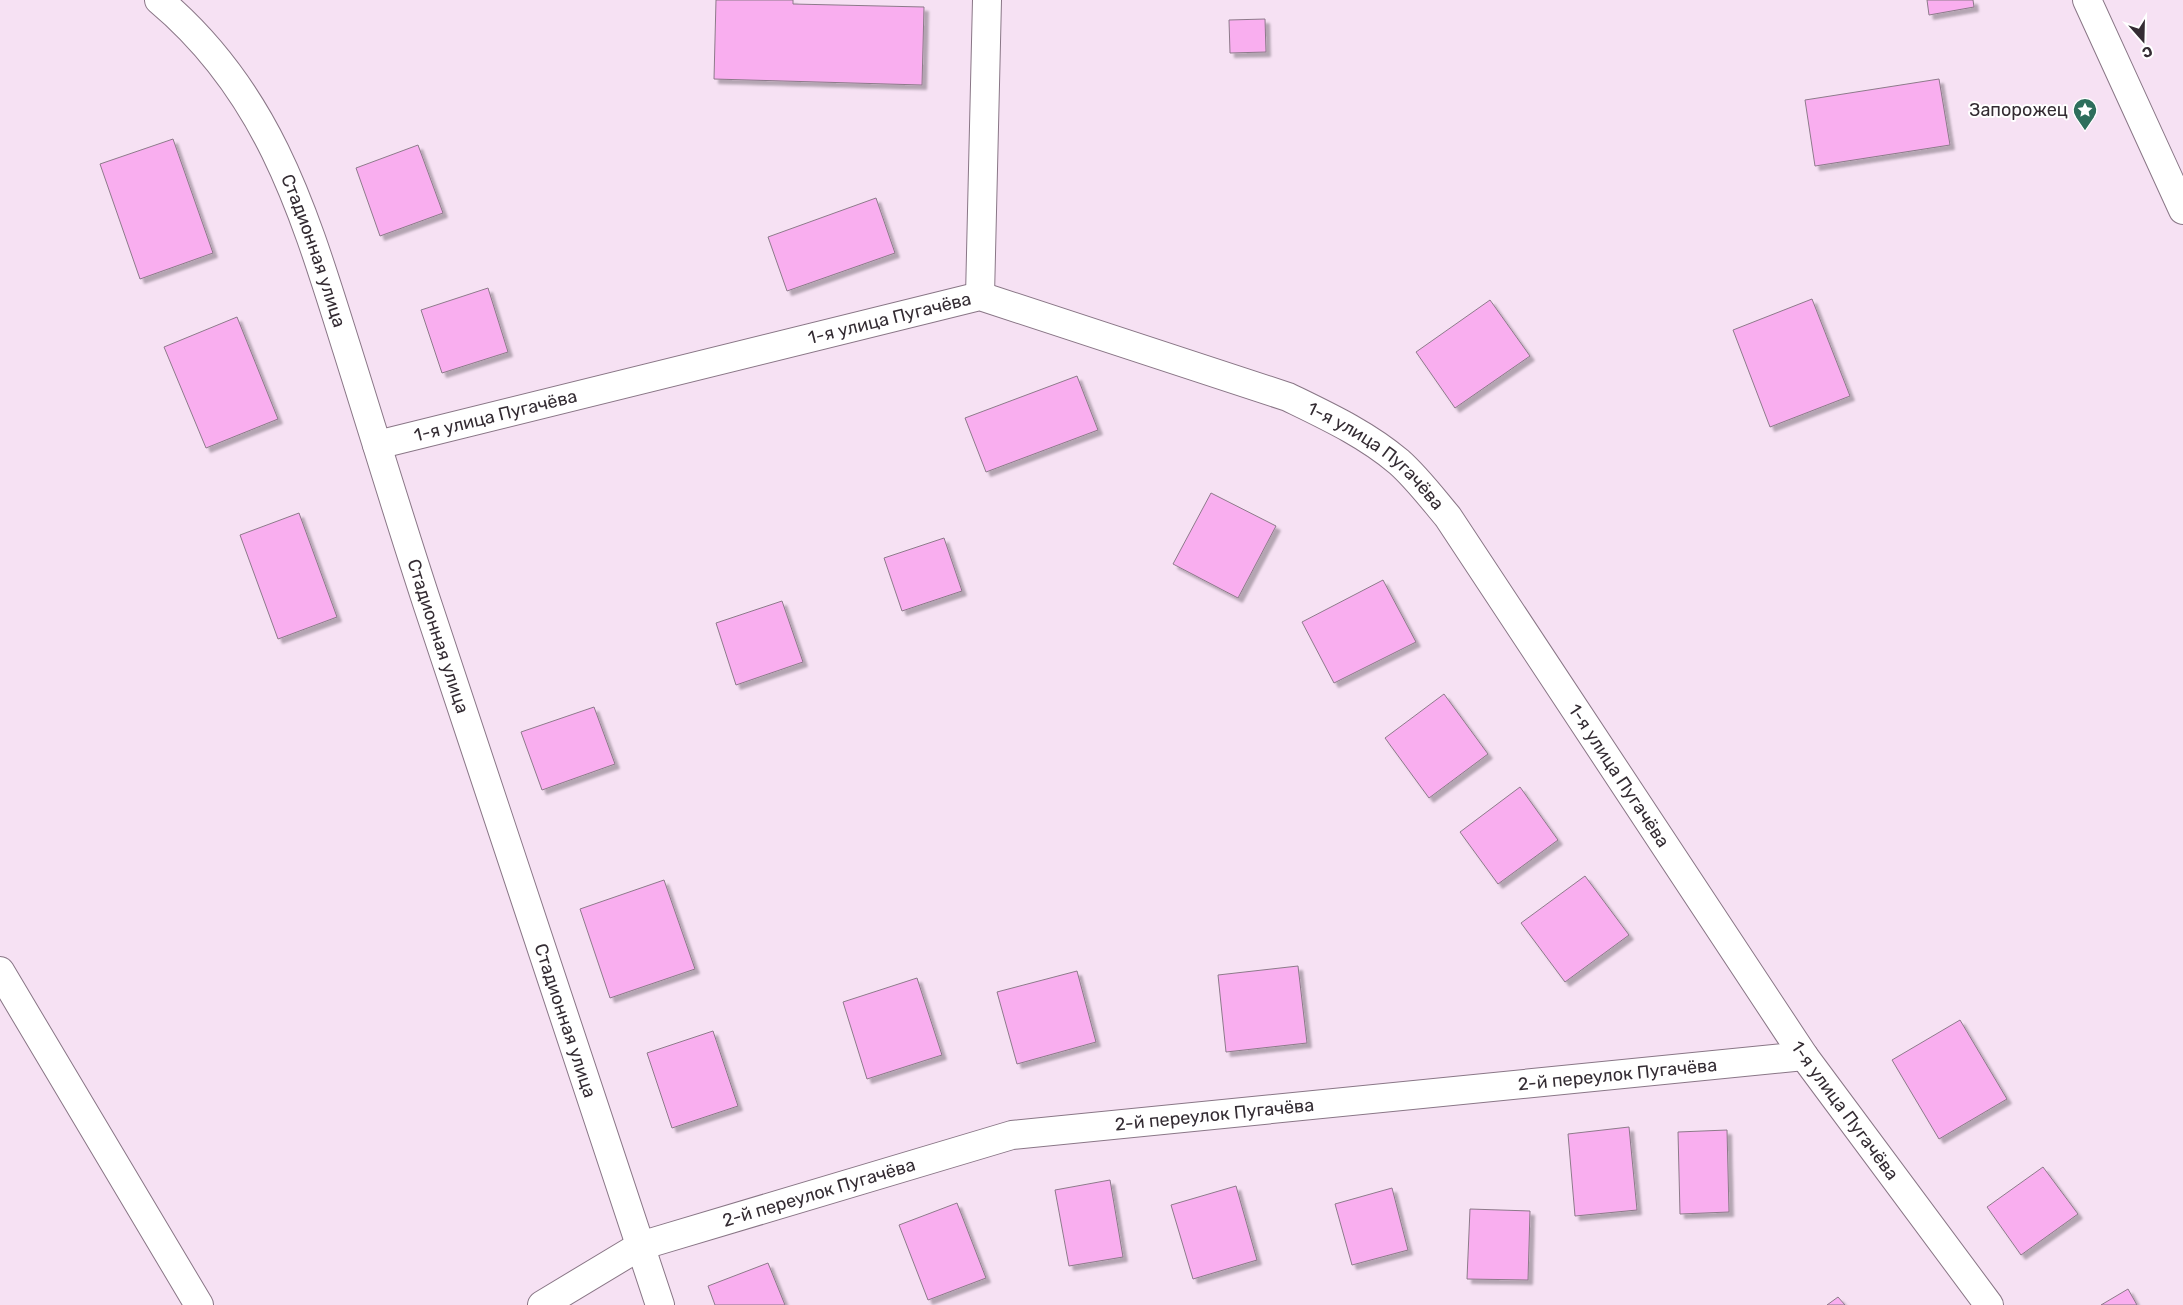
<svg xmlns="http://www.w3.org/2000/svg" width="2183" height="1305" viewBox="0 0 2183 1305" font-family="Rubik,sans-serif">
<defs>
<filter id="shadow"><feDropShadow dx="4.5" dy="4.5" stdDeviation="1" flood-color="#0004"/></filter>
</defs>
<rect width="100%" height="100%" fill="#f6e1f3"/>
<path fill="#f9aeef" stroke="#8d7a8a" filter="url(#shadow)" d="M 716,0 L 793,0 L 793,4 L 924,7 L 922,85 L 714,79 Z
M 1927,0 L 1973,0 L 1974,7 L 1929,15 Z
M 1265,19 L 1266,52 L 1230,53 L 1229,20 Z
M 1939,79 L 1950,145 L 1815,166 L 1805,100 Z
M 173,139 L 213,253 L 140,279 L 100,164 Z
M 418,145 L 443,213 L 380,236 L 356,168 Z
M 876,198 L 895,253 L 787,291 L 768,237 Z
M 488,288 L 508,352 L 442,373 L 421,310 Z
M 1812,299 L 1850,396 L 1770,427 L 1733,330 Z
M 1490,300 L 1530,356 L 1455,408 L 1416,352 Z
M 237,317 L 278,419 L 206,448 L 164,347 Z
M 1077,376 L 1098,430 L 986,472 L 965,418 Z
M 1211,493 L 1276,526 L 1238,598 L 1173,564 Z
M 299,513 L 337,617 L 278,639 L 240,535 Z
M 944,538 L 962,591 L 902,611 L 884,558 Z
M 1383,580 L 1416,642 L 1334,683 L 1302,622 Z
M 782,601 L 803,662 L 736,685 L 716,623 Z
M 1444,694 L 1488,754 L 1429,798 L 1385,738 Z
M 594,707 L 615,764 L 542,790 L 521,732 Z
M 1520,787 L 1558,840 L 1498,884 L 1460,832 Z
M 1585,876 L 1629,935 L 1565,982 L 1521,923 Z
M 664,880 L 695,969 L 610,998 L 580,909 Z
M 1298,966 L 1307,1043 L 1226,1052 L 1218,975 Z
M 1077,971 L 1096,1042 L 1017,1064 L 997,992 Z
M 917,978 L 942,1055 L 867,1079 L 843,1002 Z
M 1960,1020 L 2007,1099 L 1939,1139 L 1892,1060 Z
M 713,1031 L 738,1106 L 672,1128 L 647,1053 Z
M 1629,1127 L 1637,1210 L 1575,1216 L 1568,1134 Z
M 1727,1130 L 1729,1212 L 1680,1214 L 1678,1132 Z
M 2043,1167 L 2078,1214 L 2021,1255 L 1987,1207 Z
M 1110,1180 L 1123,1257 L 1069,1266 L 1055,1190 Z
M 1236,1186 L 1257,1260 L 1193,1279 L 1171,1205 Z
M 1392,1188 L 1408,1250 L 1352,1265 L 1335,1204 Z
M 957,1203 L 986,1278 L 928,1300 L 899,1225 Z
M 1470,1209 L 1530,1211 L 1528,1280 L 1467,1279 Z
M 768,1263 L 785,1305 L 715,1305 L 708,1286 Z
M 2128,1289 L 2137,1305 L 2101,1305 Z
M 1838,1297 L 1845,1305 L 1827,1305 Z"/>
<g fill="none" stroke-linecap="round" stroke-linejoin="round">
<g stroke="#897686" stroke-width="30">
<g id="minor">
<path id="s1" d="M 159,0 C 271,94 305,216 347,349 C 374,435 400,521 428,606 C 505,839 582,1072 660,1305"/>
<path d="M 2087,0 L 2183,210"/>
<path d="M 980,296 L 987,0"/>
<path id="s2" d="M 377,445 L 980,296 L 1288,397 C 1327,416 1366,434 1399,462 C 1417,478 1432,498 1448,517 L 1804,1056 L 1989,1305"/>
<path d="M 0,971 L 199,1305"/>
<path id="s3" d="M 542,1305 L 640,1246 L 1012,1135 L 1804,1056"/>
</g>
</g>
<use href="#minor" stroke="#fff" stroke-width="28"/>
</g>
<defs>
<g id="sight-pin" transform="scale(1.25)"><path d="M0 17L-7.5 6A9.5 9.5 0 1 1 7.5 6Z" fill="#2e6e5c" stroke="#fff"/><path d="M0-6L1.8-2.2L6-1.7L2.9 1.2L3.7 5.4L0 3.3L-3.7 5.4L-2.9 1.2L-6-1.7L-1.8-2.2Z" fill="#fff"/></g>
</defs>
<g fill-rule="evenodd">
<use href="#sight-pin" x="2085" y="110"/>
</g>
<g text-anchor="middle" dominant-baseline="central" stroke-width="4" stroke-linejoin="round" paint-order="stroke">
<g font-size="18" fill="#342c33" stroke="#fff" text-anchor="end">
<text x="2068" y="110">Запорожец</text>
</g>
<g font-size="18" fill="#342c33" stroke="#fff">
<text stroke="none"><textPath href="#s1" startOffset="299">Стадионная улица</textPath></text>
<text stroke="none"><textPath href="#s2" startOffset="528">1-я улица Пугачёва</textPath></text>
<text stroke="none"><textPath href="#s2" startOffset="122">1-я улица Пугачёва</textPath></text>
<text stroke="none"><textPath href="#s2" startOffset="1052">1-я улица Пугачёва</textPath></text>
<text stroke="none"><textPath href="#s1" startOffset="704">Стадионная улица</textPath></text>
<text stroke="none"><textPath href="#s2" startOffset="1458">1-я улица Пугачёва</textPath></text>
<text stroke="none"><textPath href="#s1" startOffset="1109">Стадионная улица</textPath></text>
<text stroke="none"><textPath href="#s3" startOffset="1111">2-й переулок Пугачёва</textPath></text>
<text stroke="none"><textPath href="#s2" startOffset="1862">1-я улица Пугачёва</textPath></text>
<text stroke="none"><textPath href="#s3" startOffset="706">2-й переулок Пугачёва</textPath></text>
<text stroke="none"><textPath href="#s3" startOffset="301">2-й переулок Пугачёва</textPath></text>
</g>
</g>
<g transform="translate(2143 40) rotate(160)" stroke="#ffffff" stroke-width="4" paint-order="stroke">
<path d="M0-4L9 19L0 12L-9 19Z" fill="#342c33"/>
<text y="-8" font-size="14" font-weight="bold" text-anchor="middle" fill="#342c33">С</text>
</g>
</svg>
